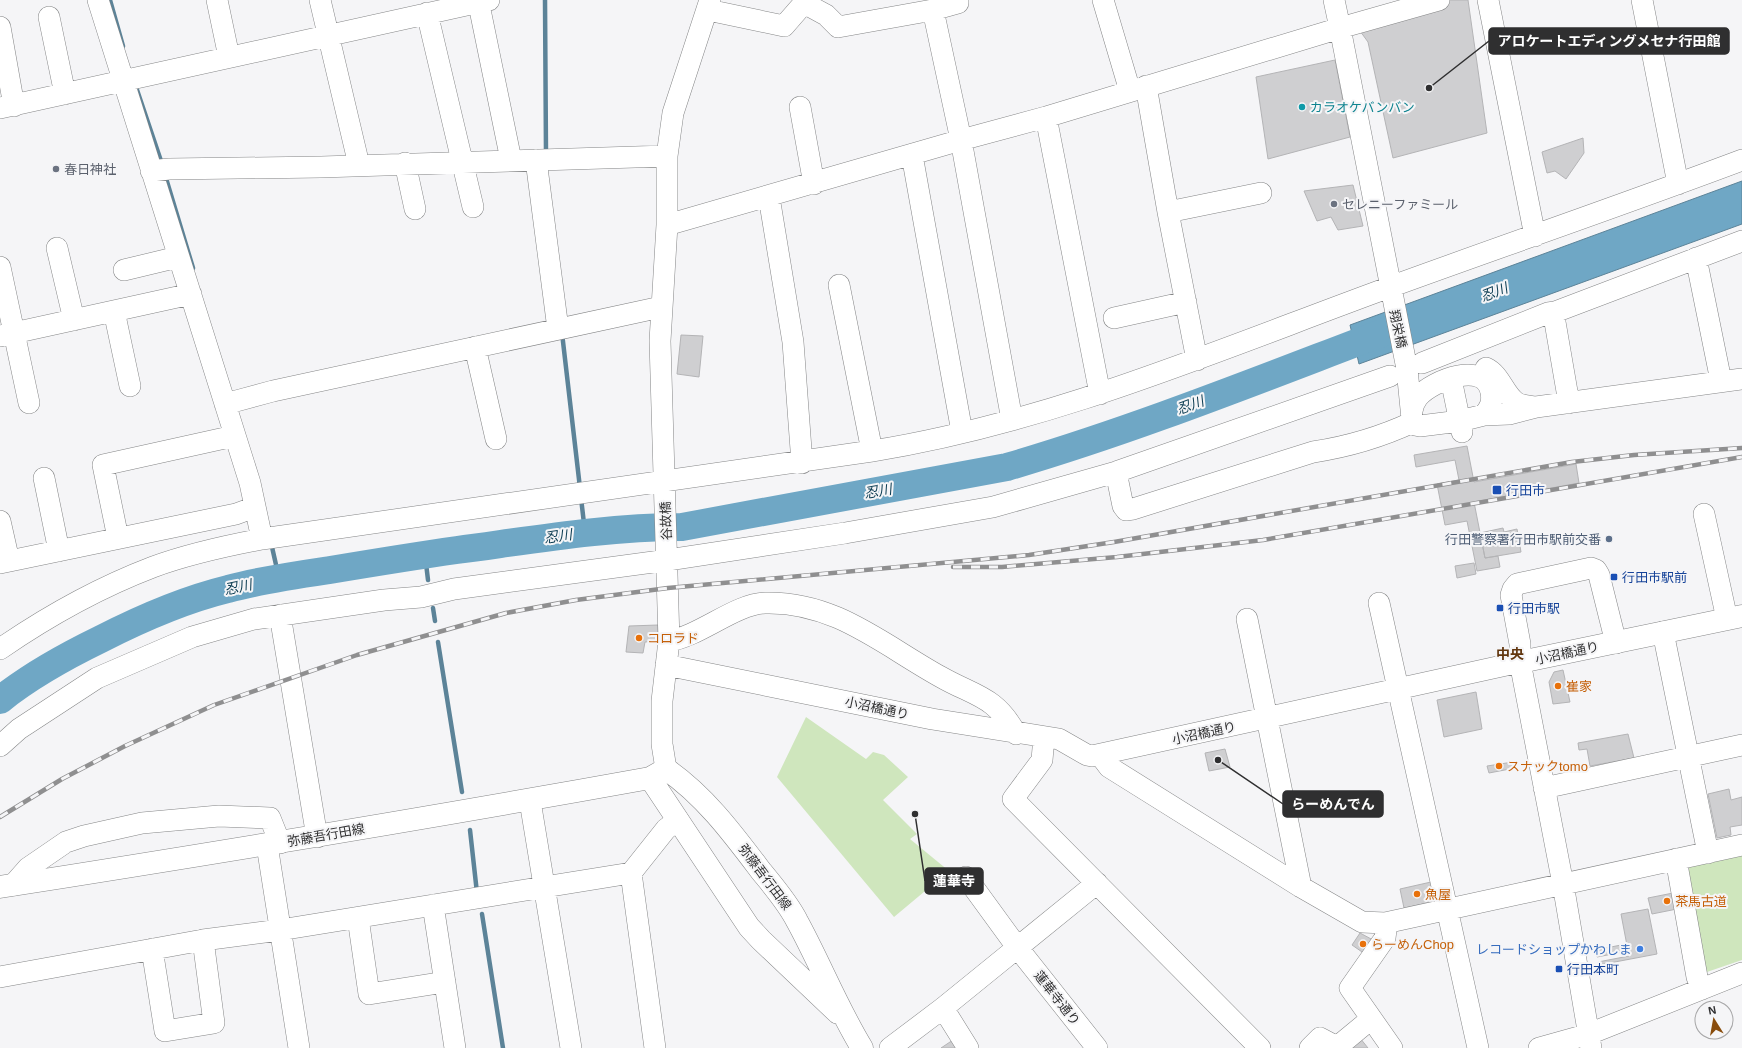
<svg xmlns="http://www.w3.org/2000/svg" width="1742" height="1048" viewBox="0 0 1742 1048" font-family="Helvetica,'Noto Sans JP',sans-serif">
<rect width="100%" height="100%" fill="#f5f5f7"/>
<path fill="#cfe6bd" d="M 806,717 L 866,759 L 873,752 L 884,755 L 908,777 L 883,800 L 917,834 L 910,839 L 949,871 L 894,917 L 777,777 Z
M 1742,852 L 1742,960 L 1704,973 L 1683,865 Z"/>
<path fill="#6fa7c5" stroke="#5c8398" d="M 1742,181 L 1742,224 L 1359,364 L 1350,325 Z"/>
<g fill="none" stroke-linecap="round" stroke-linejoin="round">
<path stroke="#5c8398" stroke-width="4.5" d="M 110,0 L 123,46
M 545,0 L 546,154
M 135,84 L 162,164
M 165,175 L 193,268
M 562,333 L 580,488
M 581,498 L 585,532
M 272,547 L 279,578
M 425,555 L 428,580
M 433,608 L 435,621
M 438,642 L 462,792
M 470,830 L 477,893
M 482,914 L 503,1048"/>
<path stroke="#6fa7c5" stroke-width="28" d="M 0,700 C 31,675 66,656 101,639 C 142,618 183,600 228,589 C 261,580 296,575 330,570 C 372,563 415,556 457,550 C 532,540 606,527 682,527 L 1007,467 C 1137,429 1263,378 1390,330"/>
</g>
<path fill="#cfcfd1" stroke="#b4b4b6" d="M 1439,0 L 1468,0 L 1487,133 L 1393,158 L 1368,42 L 1355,24 Z
M 1335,60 L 1350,137 L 1268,159 L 1256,77 Z
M 1583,138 L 1584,153 L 1566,179 L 1555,171 L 1547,173 L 1542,152 Z
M 1353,185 L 1363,226 L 1338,230 L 1331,217 L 1317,221 L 1304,191 Z
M 681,335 L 703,336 L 699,377 L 677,374 Z
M 1467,446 L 1474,482 L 1576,464 L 1579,483 L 1474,502 L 1485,558 L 1498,556 L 1500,567 L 1477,571 L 1467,521 L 1445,525 L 1437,484 L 1459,480 L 1455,460 L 1416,467 L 1414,455 Z
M 1503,528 L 1504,532 L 1517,529 L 1521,552 L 1485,558 L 1480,533 Z
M 1474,563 L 1476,574 L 1457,578 L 1455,566 Z
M 658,625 L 658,641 L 645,642 L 643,653 L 626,652 L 629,626 Z
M 1563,670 L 1570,702 L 1553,704 L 1549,682 L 1554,672 Z
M 1476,692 L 1482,729 L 1444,737 L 1437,700 Z
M 1628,734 L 1634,758 L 1590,766 L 1587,749 L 1579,750 L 1578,743 Z
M 1225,749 L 1230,767 L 1209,771 L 1205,753 Z
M 1513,762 L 1515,768 L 1489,773 L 1487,766 Z
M 1729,789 L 1731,800 L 1742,797 L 1742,825 L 1730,827 L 1731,835 L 1717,838 L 1708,794 Z
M 1431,882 L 1436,901 L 1404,908 L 1400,889 Z
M 1673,893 L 1677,909 L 1652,914 L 1648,898 Z
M 1648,909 L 1657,954 L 1599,965 L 1598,962 L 1629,956 L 1621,914 Z
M 1360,933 L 1373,940 L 1365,954 L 1352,945 Z
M 1621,945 L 1623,952 L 1597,957 L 1596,950 Z
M 1360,1038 L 1368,1048 L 1347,1048 Z
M 953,1040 L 958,1048 L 941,1048 Z"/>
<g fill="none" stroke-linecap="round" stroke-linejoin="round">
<g stroke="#858687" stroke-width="22">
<path id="minor" d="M 98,0 L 250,483 L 262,539
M 217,0 L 229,57
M 320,0 L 359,165
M 478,0 L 511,160
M 1103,0 L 1130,91
M 1439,0 L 1340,28 L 1407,369 L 1412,419 L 1415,425 L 1420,426 L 1460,421 L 1484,415 L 1509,414 L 1536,407 L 1742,379
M 1488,0 L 1535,236
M 1642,0 L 1678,184
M 708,10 L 784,26 L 804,3 L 826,15 L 838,27 L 933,10 L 961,140 L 1012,420
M 933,10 L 958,3 L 958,0
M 427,13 L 473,207
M 49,17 L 65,94
M 0,27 L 14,106
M 1146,86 L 1168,212 L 1197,360
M 800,107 L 814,184
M 0,108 L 489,0
M 1046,117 L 1100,394
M 912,155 L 962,432
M 536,160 L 558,329
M 405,163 L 415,209
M 151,171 L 169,169 L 321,167 L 667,156
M 769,197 L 793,342 L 802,463
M 1168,212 L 1261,193
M 667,225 L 961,140 L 1046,117 L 1340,28 L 1334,0
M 57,248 L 74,320
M 1696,258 L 1721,381
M 0,267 L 29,403
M 124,270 L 178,257
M 839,285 L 872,451
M 114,311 L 130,386
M 1555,312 L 1555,322 L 1569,403
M 1114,318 L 1186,302
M 0,336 L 191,294
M 475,347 L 496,439
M 1422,363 L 1548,313 L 1555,312 L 1742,241
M 1486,368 C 1501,375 1504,395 1517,403 C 1523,406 1530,406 1536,407
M 1451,379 L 1462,432
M 225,404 L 273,391 L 661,307
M 1412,411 C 1413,405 1415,401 1418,397 C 1433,380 1485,360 1491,392 C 1493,402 1490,408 1484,415
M 1116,472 L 1123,506 L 1126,510 L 1133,509 L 1313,452 C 1346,447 1383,436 1413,422
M 44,478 L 59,551
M 1704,514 L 1727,619
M 0,521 L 9,561
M 118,538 L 103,465 L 234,436
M 0,563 L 236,514 L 255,507
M 1379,603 L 1478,1048
M 280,615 L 317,837
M 1247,619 L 1301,887
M 1663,632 L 1708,853
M 669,641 C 700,636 735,604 765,603 C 835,601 883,645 941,677 C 974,696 996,696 1016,734
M 0,649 C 48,616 98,588 153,567 C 188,554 225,546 262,539 L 872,451 C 1053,422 1220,349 1390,287 C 1508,244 1625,204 1742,160
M 666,665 L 932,719 L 1059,739 L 1087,755 L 1092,756 L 1520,662
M 1044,737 L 1042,760 L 1013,799 L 1260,1048
M 0,746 L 19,729 L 97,678 L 192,637 L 254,619 L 384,600 L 421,597 L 454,589 L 668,560 L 845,533 L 993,507 L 1116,472 L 1390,376
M 1100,755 L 1109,767 L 1301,887 L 1362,922 L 1385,923 L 1742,845
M 666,769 L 662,744 L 662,701 L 669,641 L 660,341 L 667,225 L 667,156 L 673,113 L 710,0
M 1544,788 L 1742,745
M 530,801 L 571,1048
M 267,845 L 299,1048
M 1676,859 L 1697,977 L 1702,989
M 966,877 L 1017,947 L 1097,1048
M 13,885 L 28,868 L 66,842 L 84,836 L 142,823 L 219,816 L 270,818 L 280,843
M 433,905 L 455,1048
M 358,918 L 369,994 L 445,982
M 1385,923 L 1386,930 L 1385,938 L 1350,988 L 1392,1048
M 152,949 L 165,1031 L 214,1023 L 203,940
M 0,977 L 203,940 L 280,930 L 631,873
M 943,1008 L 968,1048
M 655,1048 L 631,873 L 666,829 L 678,820
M 890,1048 L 943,1008 L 1097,883
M 1310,1048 L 1320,1038 L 1337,1047 L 1371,1019
M 1539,1048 L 1589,1034 L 1742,973
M 1591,1048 L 1563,884 L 1520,662 L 1520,644 L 1511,595 L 1513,589 L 1517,584 L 1591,568 L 1596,570 L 1599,575 L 1616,643"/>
</g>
<g stroke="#858687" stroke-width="23">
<path id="major" d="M 1520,662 L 1742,616
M 650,778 L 749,927 L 761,940 L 838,1013
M 0,887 C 217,853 434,817 650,778 L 666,769 C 705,796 733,834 761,871 C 774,887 788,903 797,921 C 820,963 837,1007 862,1048"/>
</g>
<use href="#minor" stroke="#fff" stroke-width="21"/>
<use href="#major" stroke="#fff" stroke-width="22"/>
<g stroke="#8f8f90" stroke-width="4.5">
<path id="rail" d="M 953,567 L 1002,567 L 1117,557 L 1263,540 L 1742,457
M 0,817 L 62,779 L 125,746 L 214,705 L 357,655 L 506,613 L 576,600 L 668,588 L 1029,555 L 1114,542 L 1572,462 L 1634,455 L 1742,448"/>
</g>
<use href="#rail" stroke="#f5f5f7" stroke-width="3" stroke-dasharray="9" stroke-linecap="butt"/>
</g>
<circle fill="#0f9aa8" stroke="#f5f5f7" stroke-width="1.5" cx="1302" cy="107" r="4"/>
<g fill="#6b7280" stroke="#f5f5f7" stroke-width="1.5">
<circle cx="56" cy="169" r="4"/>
<circle cx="1334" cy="204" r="4"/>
</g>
<g fill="#1a4fb4" stroke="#f5f5f7" stroke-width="1.5">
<rect x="1492" y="485" width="10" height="10" rx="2"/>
<rect x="1610" y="573" width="8" height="8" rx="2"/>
<rect x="1496" y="604" width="8" height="8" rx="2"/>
<rect x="1555" y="965" width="8" height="8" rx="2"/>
</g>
<circle fill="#5c6f8a" stroke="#f5f5f7" stroke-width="1.5" cx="1609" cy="539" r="4"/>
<g fill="#e8710a" stroke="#f5f5f7" stroke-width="1.5">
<circle cx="639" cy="638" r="4"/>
<circle cx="1558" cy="686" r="4"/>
<circle cx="1499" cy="766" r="4"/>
<circle cx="1417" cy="894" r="4"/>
<circle cx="1667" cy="901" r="4"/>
<circle cx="1363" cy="944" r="4"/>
</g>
<circle fill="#3f7fe0" stroke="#f5f5f7" stroke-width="1.5" cx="1640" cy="949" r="4"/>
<g text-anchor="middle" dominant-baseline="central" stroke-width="4" stroke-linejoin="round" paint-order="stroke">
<g font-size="13" fill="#0d838f" stroke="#f5f5f7" text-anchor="start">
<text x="1310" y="107">カラオケバンバン</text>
</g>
<g font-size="13" fill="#5b616d" stroke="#f5f5f7" text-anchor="start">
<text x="64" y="169">春日神社</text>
<text x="1342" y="204">セレニーファミール</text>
</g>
<g font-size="13" fill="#2f2f30" stroke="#f5f5f7">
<text transform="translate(1398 329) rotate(78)">翔栄橋</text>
<text transform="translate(666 521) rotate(-92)">谷故橋</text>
<text transform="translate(1567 653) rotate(-12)">小沼橋通り</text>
<text transform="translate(877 708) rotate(12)">小沼橋通り</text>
<text transform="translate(1204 733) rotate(-12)">小沼橋通り</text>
<text transform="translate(326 835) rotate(-10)">弥藤吾行田線</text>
<text transform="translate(765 877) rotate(53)">弥藤吾行田線</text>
<text transform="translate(1057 998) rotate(52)">蓮華寺通り</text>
</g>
<g font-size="13" fill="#164399" stroke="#f5f5f7" text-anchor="start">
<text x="1506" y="490">行田市</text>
<text x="1622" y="577">行田市駅前</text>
<text x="1508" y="608">行田市駅</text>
<text x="1567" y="969">行田本町</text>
</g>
<g font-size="13" fill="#4e5e75" stroke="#f5f5f7" text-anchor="end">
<text x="1601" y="539">行田警察署行田市駅前交番</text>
</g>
<g font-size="13" fill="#c56008" stroke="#f5f5f7" text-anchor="start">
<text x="647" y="638">コロラド</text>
<text x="1566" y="686">崔家</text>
<text x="1507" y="766">スナックtomo</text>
<text x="1425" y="894">魚屋</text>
<text x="1675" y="901">茶馬古道</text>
<text x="1371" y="944">らーめんChop</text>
</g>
<g font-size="13" fill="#366cbe" stroke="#f5f5f7" text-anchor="end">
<text x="1632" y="949">レコードショップかわしま</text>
</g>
<g font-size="14" font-style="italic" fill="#0a3b51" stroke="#f5f5f7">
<text transform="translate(1494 292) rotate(-21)">忍川</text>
<text transform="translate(1190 405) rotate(-20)">忍川</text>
<text transform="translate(878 491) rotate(-10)">忍川</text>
<text transform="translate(558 536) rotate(-8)">忍川</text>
<text transform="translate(238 587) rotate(-12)">忍川</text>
</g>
<g font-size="14" font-weight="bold" fill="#61360e" stroke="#f5f5f7">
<text x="1510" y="654">中央</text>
</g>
</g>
<path fill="none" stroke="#2f2f30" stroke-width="1.5" d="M1429 88L1489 41M1218 760L1283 804M915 814L925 881"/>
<g fill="#2f2f30" stroke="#f5f5f7" stroke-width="1.5">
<circle cx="1429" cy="88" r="4"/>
<circle cx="1218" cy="760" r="4"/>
<circle cx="915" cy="814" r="4"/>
</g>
<g fill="#2f2f30" stroke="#2f2f30" stroke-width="1.5">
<rect x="1489" y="28" width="240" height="26" rx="4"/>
<rect x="1283" y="791" width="100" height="26" rx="4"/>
<rect x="925" y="868" width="58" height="26" rx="4"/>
</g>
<g font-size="14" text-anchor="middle" font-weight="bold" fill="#fff">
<text x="1609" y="46">アロケートエディングメセナ行田館</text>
<text x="1333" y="809">らーめんでん</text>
<text x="954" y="886">蓮華寺</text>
</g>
<g transform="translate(1714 1020) rotate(349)"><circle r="19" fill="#f5f5f7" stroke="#a6a6a7"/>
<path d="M0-3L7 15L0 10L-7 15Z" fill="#894c0c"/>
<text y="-6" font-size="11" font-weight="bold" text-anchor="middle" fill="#2f2f30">N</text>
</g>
</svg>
